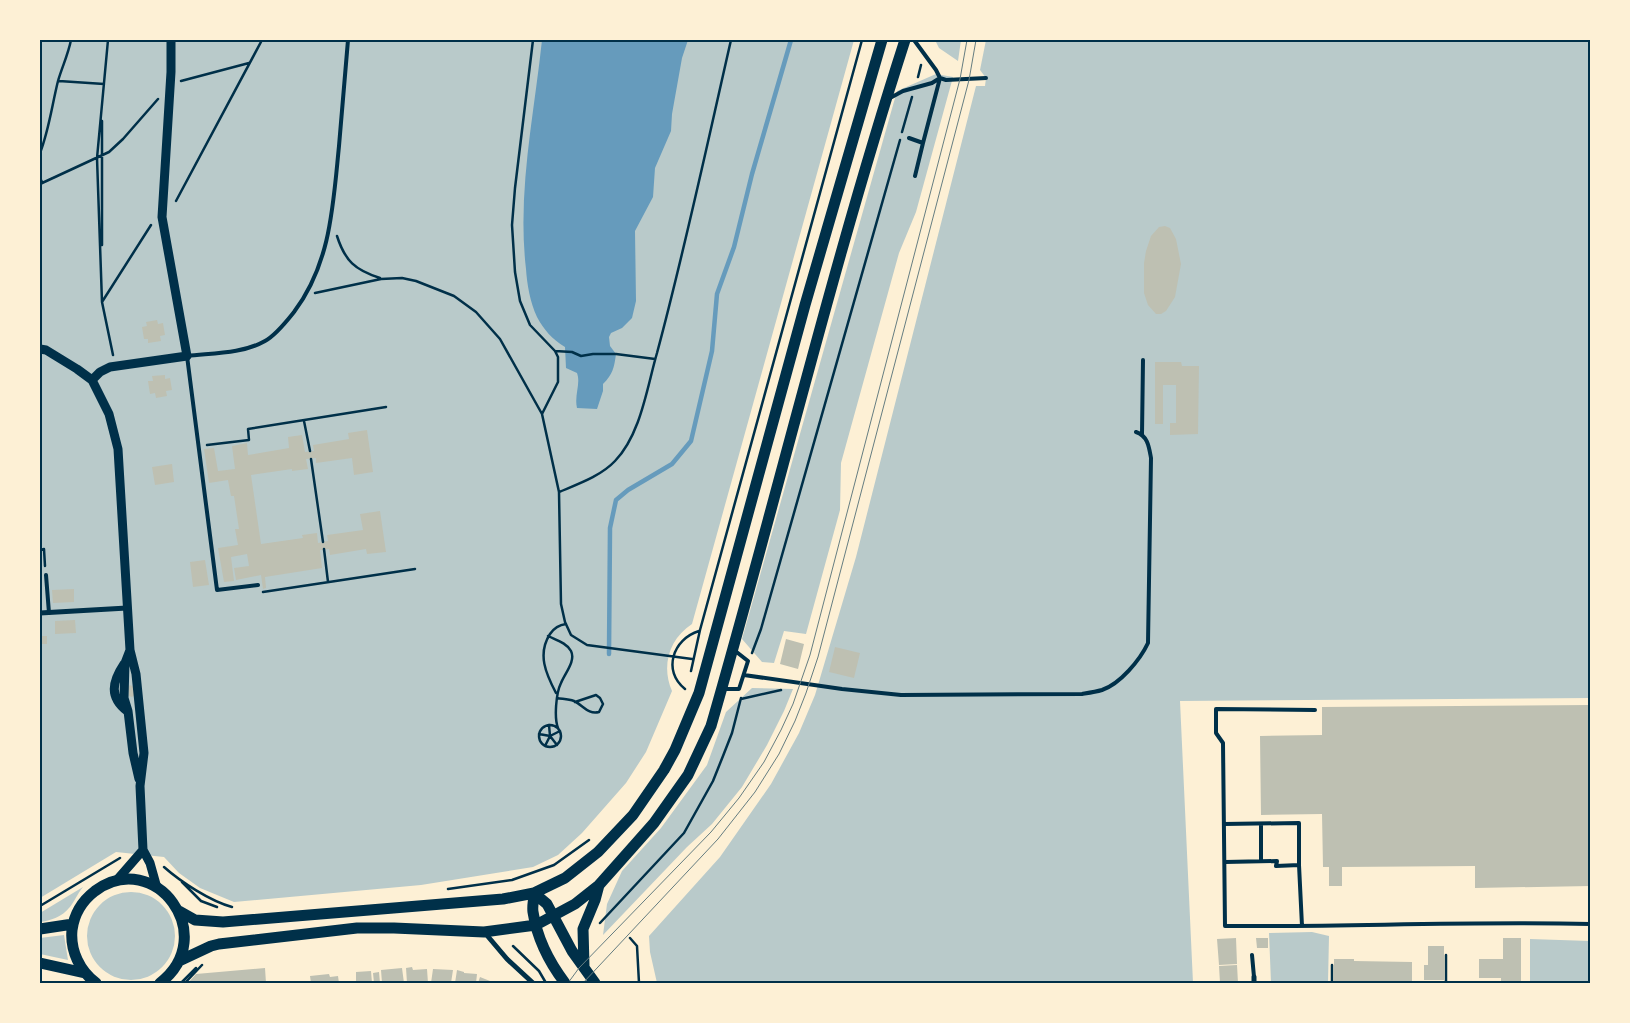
<svg xmlns="http://www.w3.org/2000/svg" width="1630" height="1023" viewBox="0 0 1630 1023" font-family="Arial,sans-serif">
<rect width="100%" height="100%" fill="#fdf0d5"/>
<path fill="#b9caca" d="M 40,40 L 854,40 L 692,624 C 669,639 661,666 672,691 L 646,752 L 626,783 L 582,833 L 558,855 L 533,867 L 421,885 L 234,902 L 200,888 L 179,873 L 164,857 L 116,852 L 40,898 Z
M 935,40 L 961,40 L 958,61 L 939,48 Z
M 986,40 L 1590,40 L 1590,698 L 1180,701 L 1193,983 L 657,983 L 650,952 L 649,936 L 720,857 L 771,784 L 799,733 L 815,695 L 856,557 L 976,86 L 985,86 L 986,78 L 980,70 Z
M 936,74 L 953,77 L 916,212 L 899,253 L 841,463 L 840,510 L 806,634 L 784,631 L 774,663 L 762,662 L 742,639 L 897,91 Z
M 752,688 L 793,689 L 784,711 L 767,745 L 742,787 L 712,824 L 687,847 L 603,935 L 607,904 L 622,871 L 661,828 L 707,765 L 726,712 Z
M 83,887 C 77,894 74,903 69,908 C 63,916 50,921 40,922 L 40,913 Z
M87 936a44 44 0 1 1 88 0a44 44 0 1 1-88 0Z
M 1312,932 L 1329,936 L 1328,983 L 1271,983 L 1269,933 Z
M 64,935 L 68,960 L 40,954 L 40,938 Z
M 1530,939 L 1590,941 L 1590,983 L 1530,983 Z"/>
<path fill="#669bbc" d="M 542,40 L 688,40 L 682,58 L 672,114 L 671,131 L 655,168 L 653,197 L 635,231 L 636,301 L 632,318 L 622,328 L 611,333 L 609,337 L 610,346 L 616,354 C 614,368 613,374 603,384 L 603,391 L 597,409 L 577,408 C 574,395 581,384 577,373 L 566,368 L 565,347 C 552,339 544,330 537,317 C 530,302 527,284 526,269 C 517,192 534,116 542,40 Z"/>
<g fill="none" stroke-linecap="round" stroke-linejoin="round">
<path stroke="#669bbc" stroke-width="4.5" d="M 609,654 L 610,528 L 616,500 L 628,490 L 672,464 L 691,441 L 712,351 L 717,294 L 734,247 L 752,174 L 791,40"/>
</g>
<path fill="#bec0b2" d="M 1165,226 L 1170,228 L 1176,239 L 1181,264 L 1175,297 L 1166,311 L 1161,314 L 1156,314 L 1148,305 L 1144,293 L 1144,263 L 1146,251 L 1151,236 L 1159,227 Z
M 157,320 L 158,324 L 163,323 L 165,335 L 160,336 L 161,341 L 148,343 L 148,339 L 144,339 L 142,327 L 147,326 L 146,322 Z
M 1155,362 L 1181,362 L 1182,366 L 1199,366 L 1198,434 L 1170,435 L 1170,423 L 1176,423 L 1176,385 L 1163,385 L 1163,424 L 1155,424 Z
M 165,375 L 165,379 L 170,378 L 172,390 L 166,391 L 167,396 L 156,398 L 155,393 L 150,394 L 148,381 L 153,381 L 152,376 Z
M 367,430 L 373,472 L 354,475 L 352,458 L 316,463 L 316,458 L 306,459 L 308,469 L 292,471 L 292,469 L 251,475 L 261,544 L 303,538 L 302,535 L 317,533 L 318,543 L 328,541 L 327,535 L 363,530 L 360,514 L 380,511 L 386,552 L 367,554 L 366,549 L 330,555 L 329,549 L 320,550 L 322,568 L 265,577 L 266,588 L 263,589 L 261,575 L 236,580 L 234,568 L 249,566 L 247,554 L 231,557 L 234,581 L 224,582 L 218,548 L 238,545 L 235,529 L 239,529 L 234,496 L 231,496 L 228,480 L 209,483 L 204,449 L 214,448 L 218,471 L 235,469 L 232,446 L 247,443 L 248,455 L 289,448 L 288,437 L 302,435 L 305,452 L 314,451 L 313,445 L 349,439 L 348,433 Z
M 172,464 L 174,482 L 155,485 L 152,467 Z
M 205,560 L 209,585 L 193,587 L 190,562 Z
M 74,589 L 74,602 L 53,603 L 52,590 Z
M 75,620 L 76,633 L 55,634 L 55,621 Z
M 40,636 L 47,636 L 47,644 L 40,644 Z
M 786,639 L 804,644 L 798,669 L 780,664 Z
M 835,647 L 860,653 L 854,678 L 829,672 Z
M 130,685 L 134,687 L 135,695 L 132,697 L 129,696 L 128,687 Z
M 1590,705 L 1590,886 L 1475,888 L 1475,866 L 1342,867 L 1342,886 L 1329,886 L 1329,867 L 1323,867 L 1322,814 L 1261,815 L 1260,736 L 1322,735 L 1322,707 Z
M 1236,938 L 1237,964 L 1219,965 L 1217,939 Z
M 1256,938 L 1268,938 L 1268,948 L 1257,948 Z
M 1503,938 L 1521,938 L 1521,981 L 1501,981 L 1501,978 L 1479,978 L 1479,959 L 1503,959 Z
M 1428,946 L 1444,946 L 1444,980 L 1424,980 L 1424,965 L 1428,965 Z
M 1334,959 L 1354,959 L 1354,961 L 1412,962 L 1412,981 L 1334,981 Z
M 1237,965 L 1238,983 L 1220,983 L 1219,966 Z
M 412,967 L 413,970 L 427,969 L 428,983 L 407,983 L 406,968 Z
M 265,968 L 266,983 L 188,983 L 196,974 Z
M 402,968 L 404,983 L 382,983 L 381,970 Z
M 433,969 L 453,970 L 451,983 L 431,983 Z
M 457,970 L 464,972 L 464,973 L 477,974 L 476,983 L 455,983 Z
M 371,971 L 372,983 L 356,983 L 356,972 Z
M 379,972 L 380,983 L 374,983 L 373,973 Z
M 329,974 L 330,977 L 338,976 L 339,983 L 311,983 L 310,976 Z
M 480,977 L 495,983 L 478,983 Z"/>
<g fill="none" stroke-linecap="round" stroke-linejoin="round">
<path stroke="#003049" stroke-width="2.5" d="M 108,40 L 97,158 L 102,302 L 113,355
M 533,40 L 515,188 L 512,225 L 515,272 L 520,301 L 530,325 L 555,351 L 558,357 L 558,382 L 542,414
M 918,77 L 921,65
M 59,81 L 104,84
M 181,81 L 249,63
M 902,132 L 912,97
M 40,153 C 49,130 52,105 58,81 C 62,67 68,55 71,40
M 40,178 L 42,182
M 40,184 L 109,152 L 123,139 L 158,99
M 176,201 L 262,40
M 337,236 C 345,261 355,270 380,278
M 102,245 L 102,121
M 315,293 L 381,279 L 402,278 L 416,281 L 454,296 L 476,312 L 500,339 L 542,414 L 559,492 L 561,604 L 565,622 L 571,635 L 587,645 L 692,659
M 102,302 L 151,225
M 555,351 L 572,352 L 581,356 L 593,354 L 616,354 L 655,359
M 304,421 L 310,451
M 207,445 L 249,440 L 248,429 L 386,407
M 311,459 L 323,542
M 559,492 C 578,484 601,476 615,461 C 641,434 647,387 657,353 C 685,249 707,145 731,40
M 324,549 L 328,582
M 40,550 L 44,549 L 45,566
M 263,592 L 415,569
M 548,636 C 556,640 567,643 571,651 C 576,661 565,673 561,683 C 556,693 554,718 558,728
M 752,653 L 761,629 L 900,140
M 691,671 L 700,630 L 862,40
M 685,689 C 662,671 673,639 699,631
M 556,693 C 546,674 537,654 550,634 C 554,628 558,625 566,624
M 557,698 C 562,699 568,699 574,701 C 583,705 588,715 599,712 L 603,704 L 600,698 L 596,695 L 575,702
M 741,699 L 781,690
M539 736a11 11 0 1 1 22 0a11 11 0 1 1-22 0Z
M 539,734 L 550,736 L 557,745
M 550,736 L 560,731
M 545,746 L 550,736 L 549,725
M 164,867 C 181,882 210,901 232,907
M 182,882 L 201,901 L 217,907
M 448,889 L 512,880 L 554,865 L 589,840
M 40,906 L 120,858
M 600,923 L 684,833 L 713,781 L 723,756 L 732,733 L 741,698
M 630,938 L 637,946 L 639,983
M 513,946 L 539,971 L 546,983
M 1446,955 L 1446,983
M 181,983 L 196,968
M 185,983 L 202,965
M 1332,983 L 1332,965"/>
<path stroke="#003049" stroke-width="4" d="M 890,98 L 903,91 L 932,83 L 940,78 L 946,80 L 986,78
M 909,138 L 923,143 L 940,78 L 936,70 L 914,40
M 915,176 L 923,143
M 1142,434 L 1143,360
M 46,575 L 49,613
M 258,585 L 217,590 L 187,356 C 212,353 242,354 265,341 C 276,335 286,322 294,312 C 331,263 333,205 339,146 C 342,111 345,75 348,40
M 744,675 L 842,689 L 901,695 L 1082,694 C 1088,693 1095,692 1102,690 C 1120,684 1140,660 1148,643 L 1151,458 C 1149,447 1148,436 1136,432
M 724,689 L 739,689 L 748,661 L 734,650
M 1315,710 L 1216,709 L 1216,733 L 1223,743 L 1225,926 C 1347,927 1468,921 1590,924
M 1224,824 L 1299,823 L 1299,865 L 1302,926
M 1261,861 L 1261,824
M 1225,862 L 1277,861 L 1276,866 L 1299,865
M 1252,955 L 1254,977"/>
<path stroke="#003049" stroke-width="5" d="M 40,613 L 127,608
M 485,933 L 507,959 L 533,983
M 1254,977 L 1254,983"/>
<path stroke="#003049" stroke-width="9" d="M 40,349 L 46,350 L 77,369 L 92,380 L 109,414 L 118,449 L 130,650 L 136,674 L 144,753 L 140,786 L 143,850 L 150,863 L 157,888
M 92,380 L 100,372 L 110,367 L 187,356 L 162,217 L 171,72 L 171,40
M 130,650 L 125,663 L 124,698 L 128,711 L 133,753 L 139,779
M 124,664 C 112,682 109,697 127,711
M 116,881 L 143,850"/>
<path stroke="#003049" stroke-width="11" d="M 534,893 L 547,904 L 572,951 L 595,983
M 534,893 C 534,899 532,906 533,912 C 537,938 549,962 565,983
M 179,911 L 195,920 L 223,922 L 503,899 L 534,893 L 565,878 L 598,852 L 633,815 L 664,770 L 675,750 L 699,693 L 805,305 L 882,40
M 40,929 L 73,924
M 179,961 L 211,946 L 219,944 L 357,928 L 394,928 L 484,932 L 536,925 L 575,904 L 599,885 L 631,849 L 654,823 L 688,775 L 711,726 C 777,498 832,266 905,40
M 40,963 L 85,973
M 584,966 L 583,929 L 595,900 L 599,885
M 96,983 C 80,971 70,951 72,930 C 74,915 82,901 95,891 C 155,847 221,936 160,983"/>
<path stroke="#657d81" stroke-width="1" d="M 568,983 L 579,968 L 711,832 L 739,798 L 764,762 L 781,730 L 793,704 L 810,655 L 960,79 L 967,40
M 583,983 L 718,839 L 755,792 L 779,754 L 795,721 L 806,693 L 818,657 L 969,80 L 976,40"/>
</g>
<rect width="1630" height="1023" fill="none" stroke="#fdf0d5" stroke-width="82"/>
<rect x="41" y="41" width="1548" height="941" fill="none" stroke="#003049" stroke-width="2"/>
</svg>
